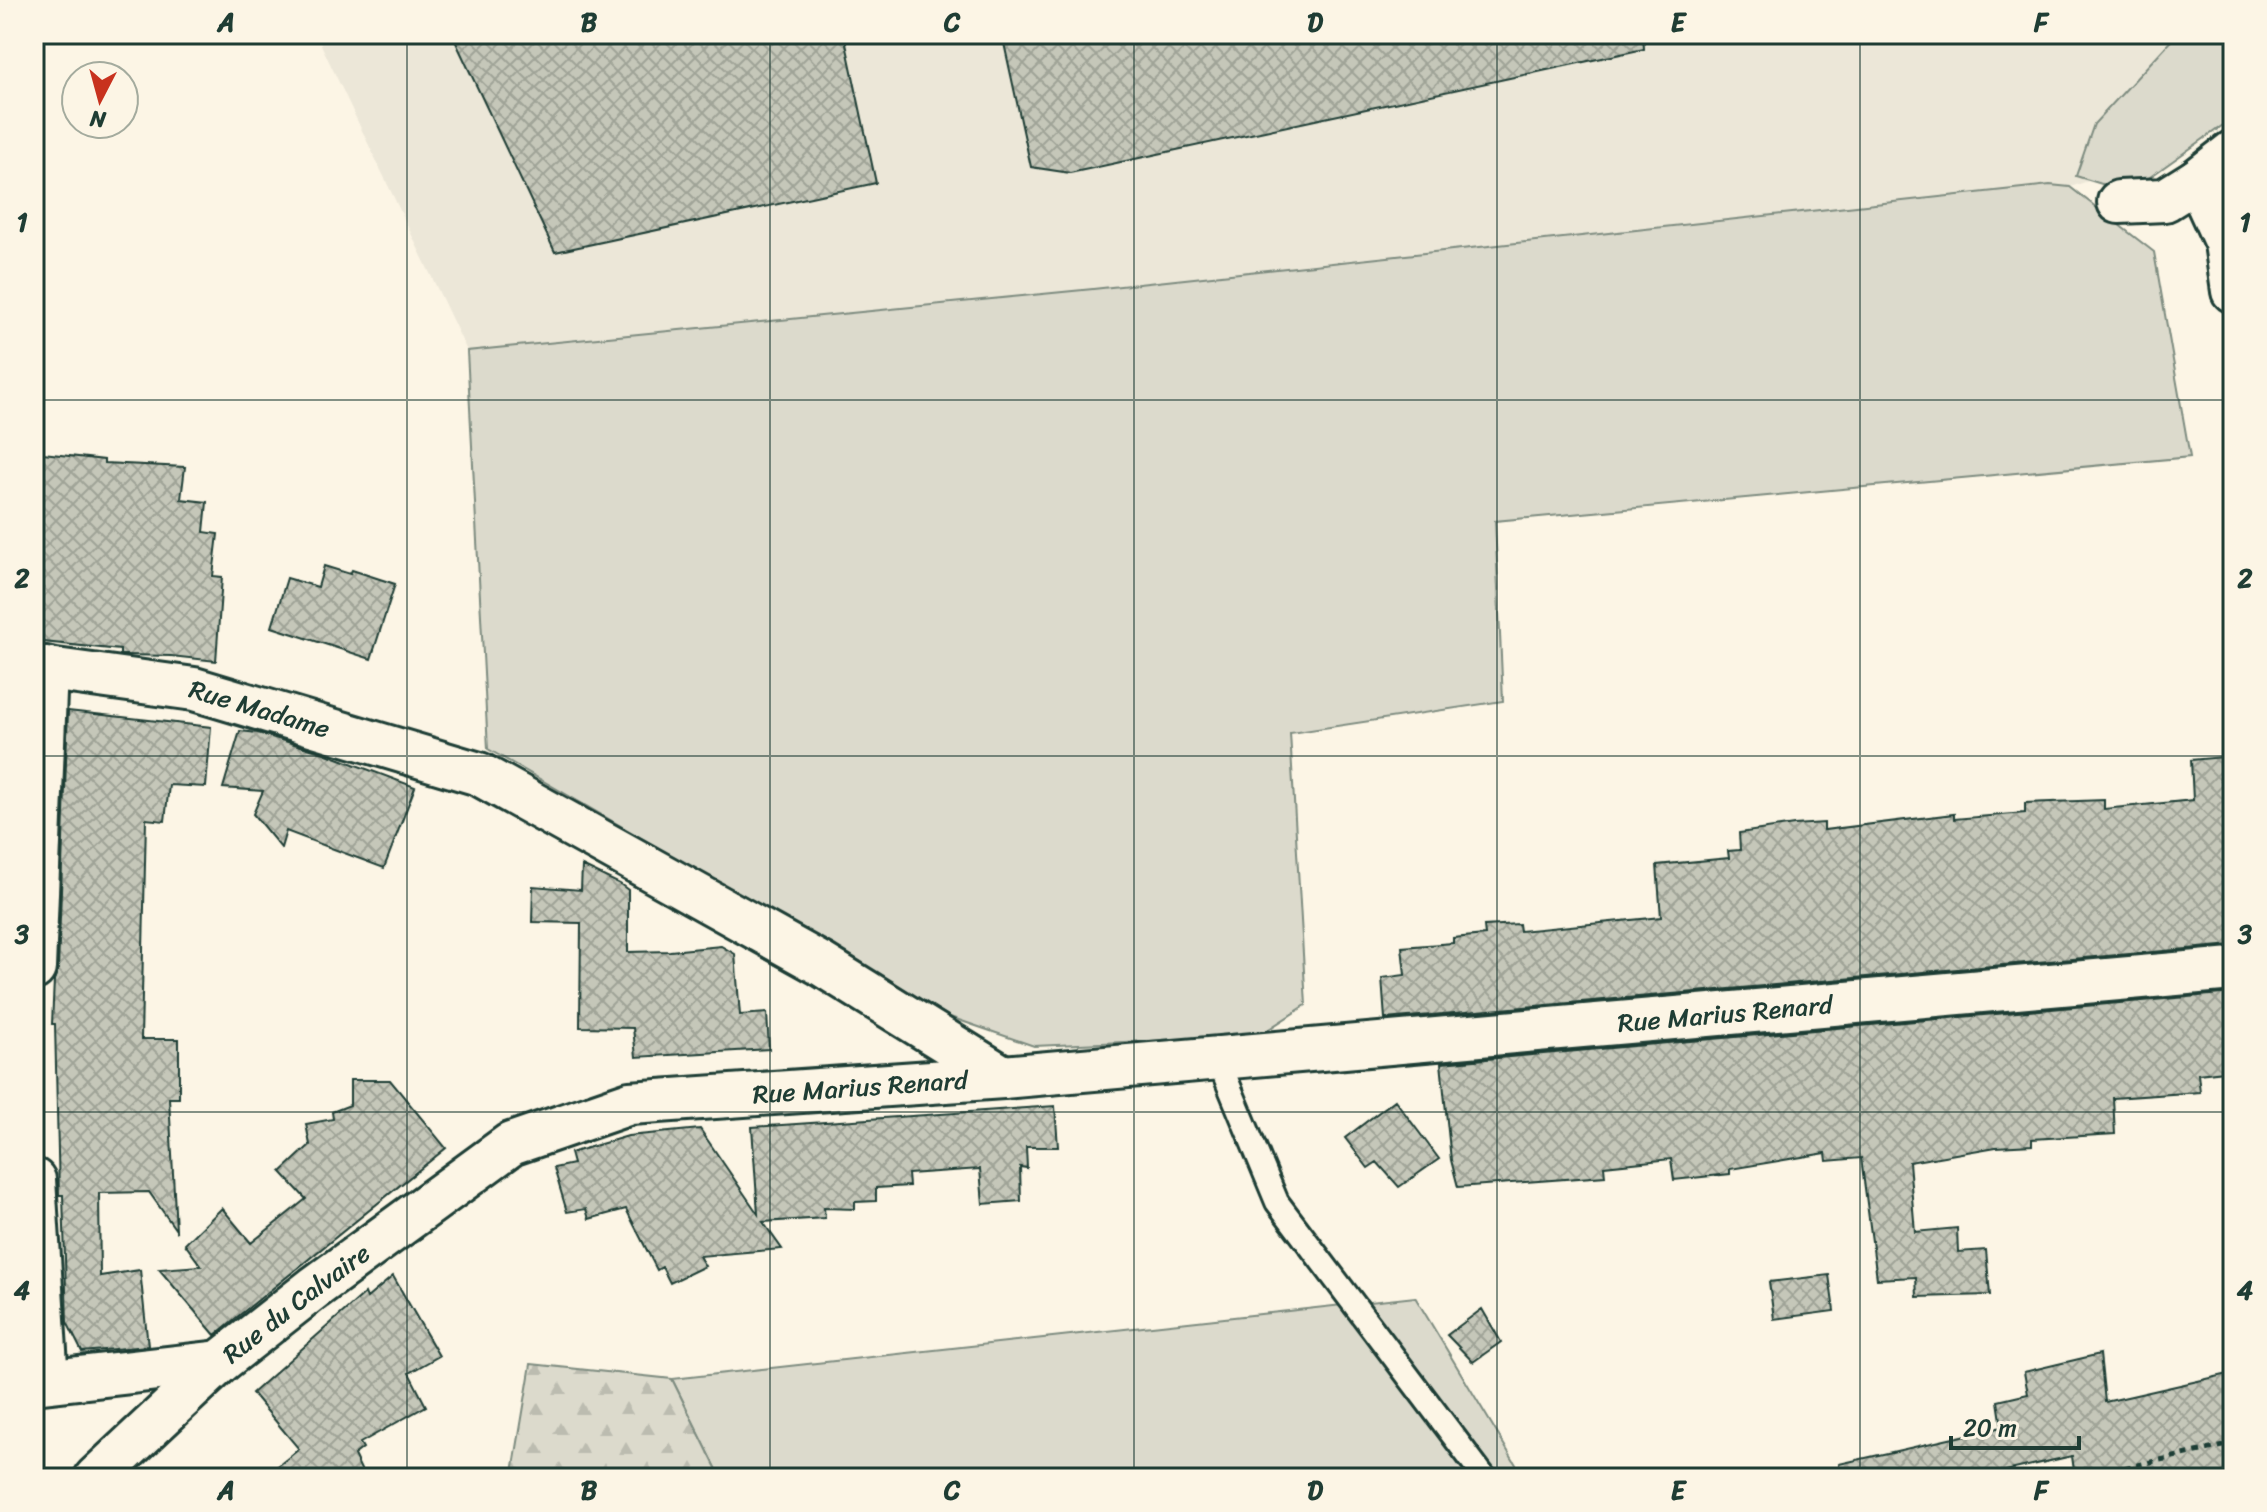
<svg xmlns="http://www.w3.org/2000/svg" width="2267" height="1512" viewBox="0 0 2267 1512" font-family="Sriracha,sans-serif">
<defs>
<pattern id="forest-firs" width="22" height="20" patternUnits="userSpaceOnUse" patternTransform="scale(2)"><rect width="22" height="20" fill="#dcdacc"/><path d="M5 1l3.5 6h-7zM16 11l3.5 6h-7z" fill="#bcbcb0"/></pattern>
<pattern id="building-cross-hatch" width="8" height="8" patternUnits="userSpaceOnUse" patternTransform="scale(2)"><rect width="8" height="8" fill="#c5c7b9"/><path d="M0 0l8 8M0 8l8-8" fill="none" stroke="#9fa397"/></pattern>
</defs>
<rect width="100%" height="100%" fill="#fcf5e5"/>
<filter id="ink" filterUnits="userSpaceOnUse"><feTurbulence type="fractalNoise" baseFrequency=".0125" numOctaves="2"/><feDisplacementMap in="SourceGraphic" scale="16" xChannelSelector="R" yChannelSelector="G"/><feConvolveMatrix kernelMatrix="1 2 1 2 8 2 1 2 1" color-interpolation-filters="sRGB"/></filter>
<g filter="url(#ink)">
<path fill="#ece7d8" d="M 316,34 L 2233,34 L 2233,83 L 2122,170 L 2070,187 L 2050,185 L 1093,289 L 467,351 Z"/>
<path fill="#dcdacc" stroke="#7e8c80" stroke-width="2" d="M 2177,34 L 2233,34 L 2233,118 L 2143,182 L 2105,185 L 2076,176 L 2094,124 Z
M 2050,185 L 2070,187 L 2154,252 L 2190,457 L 1495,521 L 1503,701 L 1290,733 L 1306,1005 L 1258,1036 L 1034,1046 L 950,1017 L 488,749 L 467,351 L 1093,289 Z
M 1415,1297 L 1524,1478 L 721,1478 L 672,1379 Z"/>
<path fill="url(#forest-firs)" stroke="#7e8c80" stroke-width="2" d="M 531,1364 L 672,1379 L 721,1478 L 512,1478 Z"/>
<path fill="url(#building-cross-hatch)" stroke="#1f3d34" stroke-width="2" d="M 452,34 L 844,34 L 876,183 L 555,252 Z
M 1002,34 L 1643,34 L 1644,49 L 1070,173 L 1031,167 Z
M 34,452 L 104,460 L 104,463 L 185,467 L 181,499 L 207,502 L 204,532 L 218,534 L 213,576 L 222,577 L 216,661 L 171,656 L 125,655 L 120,655 L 120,650 L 34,641 Z
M 324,566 L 350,574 L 352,570 L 395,584 L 371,659 L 272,627 L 287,578 L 318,587 Z
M 68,711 L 211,727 L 206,787 L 169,785 L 165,821 L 146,819 L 141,1039 L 179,1039 L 179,1098 L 169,1098 L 176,1230 L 149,1192 L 99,1193 L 100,1276 L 140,1270 L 148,1346 L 82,1352 L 67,1322 L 63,1195 L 59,1195 L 55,1024 L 52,1024 L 54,980 L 58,969 Z
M 240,731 L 258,733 L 324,753 L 415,787 L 384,868 L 286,831 L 281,848 L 253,814 L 263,791 L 223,788 Z
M 2233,756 L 2233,945 L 1385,1019 L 1382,978 L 1405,975 L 1402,947 L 1453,943 L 1453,938 L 1485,935 L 1484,926 L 1519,924 L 1520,931 L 1661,917 L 1657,865 L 1729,858 L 1728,851 L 1740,850 L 1739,833 L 1794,825 L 1824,823 L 1824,830 L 1954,814 L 1954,819 L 2025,813 L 2025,803 L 2104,800 L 2104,809 L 2193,800 L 2191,760 Z
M 582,866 L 620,884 L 628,890 L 628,952 L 670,951 L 721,946 L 735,954 L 740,1015 L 767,1013 L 769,1049 L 636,1057 L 633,1028 L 580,1027 L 581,923 L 532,922 L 533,886 L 581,890 Z
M 2233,993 L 2233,1070 L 2198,1074 L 2200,1092 L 2113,1098 L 2115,1134 L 2032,1139 L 2032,1145 L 1996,1147 L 1909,1162 L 1915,1232 L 1957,1228 L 1958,1252 L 1986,1250 L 1990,1295 L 1917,1297 L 1916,1277 L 1877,1279 L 1861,1158 L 1827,1161 L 1826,1153 L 1730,1169 L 1730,1174 L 1674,1180 L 1671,1159 L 1604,1166 L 1605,1176 L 1458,1187 L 1451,1160 L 1441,1063 Z
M 350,1080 L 390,1080 L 446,1148 L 215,1335 L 159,1269 L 201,1266 L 185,1244 L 222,1208 L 251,1243 L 306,1199 L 281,1172 L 310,1145 L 306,1124 L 333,1119 L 332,1112 L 350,1105 Z
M 1395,1100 L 1439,1159 L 1399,1187 L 1377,1162 L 1368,1168 L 1345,1138 Z
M 1055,1106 L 1058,1147 L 1026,1147 L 1027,1168 L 1020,1167 L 1021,1201 L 983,1204 L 980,1169 L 908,1174 L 909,1186 L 876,1188 L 876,1201 L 855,1202 L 855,1209 L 824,1208 L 825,1218 L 763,1222 L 782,1249 L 699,1256 L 705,1266 L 670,1283 L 662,1267 L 657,1270 L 626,1209 L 589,1219 L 586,1209 L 567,1212 L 554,1168 L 573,1164 L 570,1153 L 628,1136 L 700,1129 L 758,1214 L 752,1127 Z
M 1829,1275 L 1834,1311 L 1774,1319 L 1769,1282 Z
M 393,1276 L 439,1356 L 409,1373 L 426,1406 L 360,1443 L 363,1448 L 354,1455 L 365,1478 L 263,1478 L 299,1449 L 252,1393 L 365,1293 L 367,1298 Z
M 1482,1309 L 1501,1342 L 1473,1362 L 1447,1335 Z
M 2100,1354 L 2105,1402 L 2233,1373 L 2233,1478 L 2075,1478 L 2072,1456 L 1975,1478 L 1840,1478 L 1839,1464 L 2002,1427 L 1998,1401 L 2028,1394 L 2024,1372 Z"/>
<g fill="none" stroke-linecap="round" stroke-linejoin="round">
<g stroke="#1f3d34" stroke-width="28">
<path id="service" d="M 1217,1057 L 1277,1202 L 1485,1478"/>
</g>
<g stroke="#1f3d34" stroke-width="48">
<g id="minor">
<path d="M 2197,180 L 2226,243 L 2233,291"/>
<path d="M 2119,202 L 2165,200 L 2197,180 L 2233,152"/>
<path id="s1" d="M 34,667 L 194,689 L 479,774 L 821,964 L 1003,1077"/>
<path d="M 34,968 L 46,668"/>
<path d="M 34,1180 L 47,1381"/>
<path d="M 34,1383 L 220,1362"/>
<path id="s2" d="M 96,1478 L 220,1362 L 314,1288 L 511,1144 L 630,1103 L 1003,1077 L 2233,969"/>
</g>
</g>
<path stroke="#1f3d34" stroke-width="5" stroke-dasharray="6 6" stroke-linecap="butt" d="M 2078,1478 L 2233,1444"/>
<use href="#service" stroke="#fcf5e5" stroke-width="22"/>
<use href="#minor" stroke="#fcf5e5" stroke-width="42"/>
</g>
</g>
<path fill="none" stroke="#1f3d34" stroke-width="2" stroke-opacity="0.55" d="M 407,34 L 407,1478M 770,34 L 770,1478M 1134,34 L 1134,1478M 1497,34 L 1497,1478M 1860,34 L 1860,1478M 34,400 L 2233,400M 34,756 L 2233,756M 34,1112 L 2233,1112"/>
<g text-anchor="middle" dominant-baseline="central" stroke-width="7" stroke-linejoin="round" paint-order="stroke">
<g font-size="26" fill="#1f3d34" stroke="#fcf5e5">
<text stroke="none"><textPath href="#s1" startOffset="230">Rue Madame</textPath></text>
<text stroke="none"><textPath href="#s2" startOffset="1758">Rue Marius Renard</textPath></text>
<text stroke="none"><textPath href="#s2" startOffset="890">Rue Marius Renard</textPath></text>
<text stroke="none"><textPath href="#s2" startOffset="266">Rue du Calvaire</textPath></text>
</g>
</g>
<rect width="2267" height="1512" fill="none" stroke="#fcf5e5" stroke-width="88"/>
<g transform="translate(100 100) rotate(186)"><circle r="38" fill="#fcf5e5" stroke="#a4ab9e" stroke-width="2"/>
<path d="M0-6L14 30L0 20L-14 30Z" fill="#c8321e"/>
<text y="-12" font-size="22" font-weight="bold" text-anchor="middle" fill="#1f3d34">N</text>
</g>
<path d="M1951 1436v12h128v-12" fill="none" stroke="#1f3d34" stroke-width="4"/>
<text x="1963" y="1436" font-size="24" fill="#1f3d34" stroke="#fcf5e5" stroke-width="6" paint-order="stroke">20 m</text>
<rect x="44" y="44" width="2179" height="1424" fill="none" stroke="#1f3d34" stroke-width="3"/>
<g font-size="26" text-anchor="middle" font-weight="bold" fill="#1f3d34">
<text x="226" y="31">A</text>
<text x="589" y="31">B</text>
<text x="952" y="31">C</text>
<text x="1315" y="31">D</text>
<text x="1678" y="31">E</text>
<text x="2041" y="31">F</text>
<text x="22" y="231">1</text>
<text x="2245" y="231">1</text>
<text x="22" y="587">2</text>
<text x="2245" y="587">2</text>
<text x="22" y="943">3</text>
<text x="2245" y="943">3</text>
<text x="22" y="1299">4</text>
<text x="2245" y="1299">4</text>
<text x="226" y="1499">A</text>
<text x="589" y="1499">B</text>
<text x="952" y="1499">C</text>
<text x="1315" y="1499">D</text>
<text x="1678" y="1499">E</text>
<text x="2041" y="1499">F</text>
</g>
</svg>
